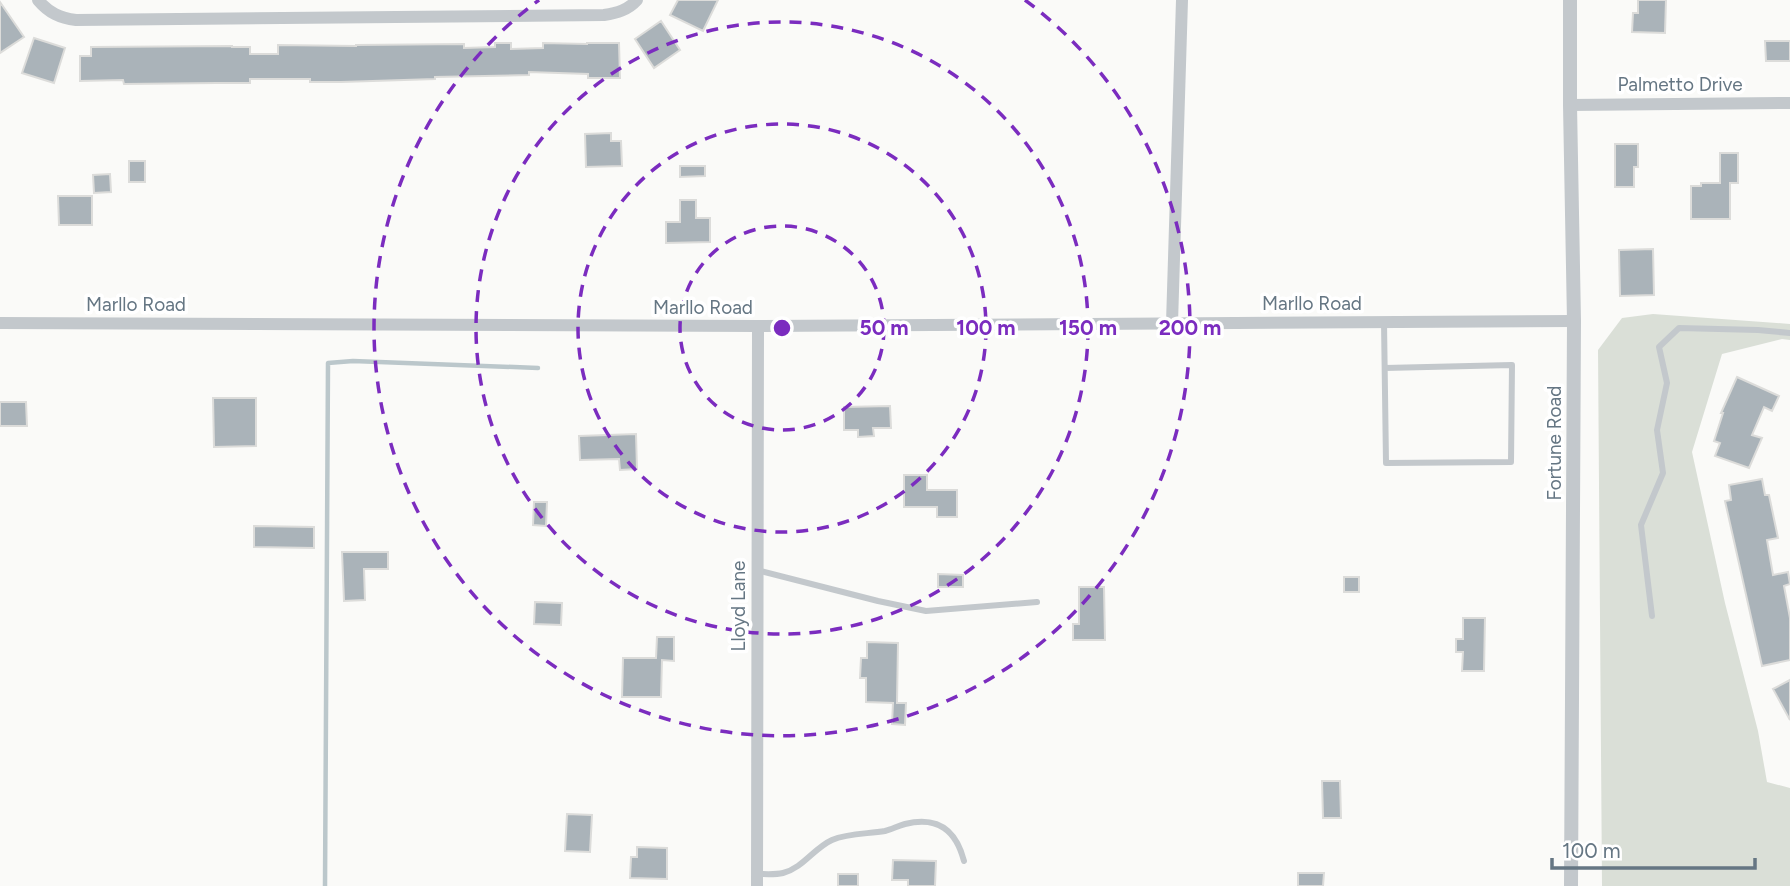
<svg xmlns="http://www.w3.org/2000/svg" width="1790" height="886" viewBox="0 0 1790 886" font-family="Figtree,sans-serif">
<rect width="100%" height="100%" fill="#fafaf8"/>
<path fill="#dadfd7" d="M 1653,314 L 1790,324 L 1790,340 L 1782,339 L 1722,354 L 1692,452 L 1725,603 L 1758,731 L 1767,782 L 1790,788 L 1790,886 L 1602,886 L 1598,350 L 1622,318 Z"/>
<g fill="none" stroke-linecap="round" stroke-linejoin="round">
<path stroke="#bbc7cb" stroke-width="4.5" d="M 325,886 L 328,363 L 353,361 L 538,368"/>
</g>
<path fill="#aab3b9" stroke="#dcdcda" stroke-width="2" d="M 678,0 L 718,0 L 703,31 L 670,15 Z
M 1638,0 L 1666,0 L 1665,33 L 1632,32 L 1633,13 L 1638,13 Z
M 0,2 L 24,37 L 0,53 Z
M 661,21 L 680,50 L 654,68 L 635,39 Z
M 34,38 L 65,48 L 54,83 L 22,73 Z
M 1765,41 L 1790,41 L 1790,61 L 1766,61 Z
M 495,43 L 511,43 L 511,49 L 543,48 L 543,43 L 587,44 L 587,43 L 619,43 L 620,78 L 588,78 L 588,74 L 529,72 L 529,75 L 435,77 L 435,79 L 341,82 L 310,82 L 310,79 L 250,79 L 250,83 L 217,83 L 124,84 L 123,80 L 80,81 L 80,56 L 91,56 L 91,47 L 232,46 L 232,47 L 250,47 L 250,54 L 278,54 L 278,45 L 356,46 L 356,45 L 464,44 L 464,48 L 495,47 Z
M 611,133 L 611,141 L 621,141 L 622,166 L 586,167 L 585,134 Z
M 1615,144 L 1638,144 L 1638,167 L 1634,167 L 1634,187 L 1615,187 Z
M 1720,153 L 1738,153 L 1738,183 L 1730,183 L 1730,219 L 1691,219 L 1691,186 L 1701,186 L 1701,183 L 1720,183 Z
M 129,161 L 145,161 L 145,182 L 129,182 Z
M 680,166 L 705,166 L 705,176 L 680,177 Z
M 110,174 L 111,192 L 94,193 L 93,175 Z
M 58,196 L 92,196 L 92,225 L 59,225 Z
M 680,200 L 696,200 L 696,218 L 710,218 L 710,242 L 666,243 L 666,222 L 680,222 Z
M 1653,249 L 1654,295 L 1620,296 L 1619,250 Z
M 1737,377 L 1779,396 L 1772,411 L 1764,407 L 1752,435 L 1762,438 L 1749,468 L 1715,456 L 1720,443 L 1714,441 L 1723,413 L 1721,413 Z
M 213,398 L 256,398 L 256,446 L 214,447 Z
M 0,402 L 26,402 L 27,426 L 0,426 Z
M 890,406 L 891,428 L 873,428 L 874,436 L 858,437 L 858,430 L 844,430 L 844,407 Z
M 636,434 L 637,469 L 620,470 L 619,459 L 580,460 L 579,436 Z
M 904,475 L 927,475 L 927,490 L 957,490 L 957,517 L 937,517 L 937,507 L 904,507 Z
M 1762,479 L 1765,495 L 1769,495 L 1778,538 L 1767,540 L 1773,575 L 1788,572 L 1790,584 L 1784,586 L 1790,618 L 1790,660 L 1762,666 L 1725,501 L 1731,500 L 1729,485 Z
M 534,502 L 547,502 L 546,526 L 533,525 Z
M 254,526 L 314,527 L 314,548 L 254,547 Z
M 342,552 L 388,552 L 388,569 L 364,569 L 365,600 L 344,601 Z
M 938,574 L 963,575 L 963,587 L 938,587 Z
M 1344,577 L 1359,577 L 1359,592 L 1344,592 Z
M 1079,587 L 1104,587 L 1105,640 L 1073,640 L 1073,624 L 1079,624 Z
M 535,602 L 562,603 L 561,625 L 534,624 Z
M 1463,618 L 1485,618 L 1484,671 L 1462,671 L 1463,652 L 1456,652 L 1456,639 L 1463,639 Z
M 657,637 L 674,637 L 674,661 L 662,660 L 661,697 L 622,697 L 623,658 L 656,658 Z
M 867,642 L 898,643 L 897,703 L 906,703 L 905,725 L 892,724 L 893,703 L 866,702 L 866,678 L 860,678 L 861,658 L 867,658 Z
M 1790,680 L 1790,720 L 1773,689 Z
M 1322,781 L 1340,781 L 1341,818 L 1323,818 Z
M 567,814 L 592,815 L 590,852 L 565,851 Z
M 637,847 L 667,848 L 667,879 L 630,878 L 631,857 L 637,857 Z
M 893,860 L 936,861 L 935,886 L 908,886 L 908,880 L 892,880 Z
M 1298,873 L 1324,873 L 1323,886 L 1298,886 Z
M 838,874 L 858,874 L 858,886 L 838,886 Z"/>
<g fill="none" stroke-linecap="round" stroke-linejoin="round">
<path stroke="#c3c8cc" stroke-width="6" d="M 1384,322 L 1386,463 L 1511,462 L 1512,365 L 1385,368
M 757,570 L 878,601 L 926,611 L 1037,602
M 1652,616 L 1641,525 L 1663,473 L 1657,430 L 1667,383 L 1659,347 L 1679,328 L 1758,330 L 1790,333
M 757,874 C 765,874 775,875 783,873 C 803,868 814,848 832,840 C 848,833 868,834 885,831 C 892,829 898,826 905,824 C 938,816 956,830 964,861"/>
<path stroke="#c3c8cc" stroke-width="12" d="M 38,0 C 49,13 60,18 76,20 L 604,15 C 617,13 628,10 637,0
M 1570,105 L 1790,103
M 0,323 L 758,326 L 1574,321
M 1172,323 L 1182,0
M 757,886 L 758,326"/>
<path stroke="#c3c8cc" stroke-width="14" d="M 1570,0 L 1570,105 L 1574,321 L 1571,886"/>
</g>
<g fill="none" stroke="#7b2cbf" stroke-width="3.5" stroke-dasharray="12 9">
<circle cx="782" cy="328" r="102"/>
<circle cx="782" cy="328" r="204"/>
<circle cx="782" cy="328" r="306"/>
<path d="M1025 0A408 408 0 1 1 539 0"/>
</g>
<g text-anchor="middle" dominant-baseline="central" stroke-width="7" stroke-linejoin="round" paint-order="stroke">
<g font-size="19" fill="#657683" stroke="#fff">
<text x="1680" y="84">Palmetto Drive</text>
<text x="1312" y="303">Marllo Road</text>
<text x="136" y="304">Marllo Road</text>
<text x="703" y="307">Marllo Road</text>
<text transform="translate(1554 443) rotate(-90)">Fortune Road</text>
<text transform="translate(738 606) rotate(-90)">Lloyd Lane</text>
</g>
</g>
<circle cx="782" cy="328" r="10" fill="#7b2cbf" stroke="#fff" stroke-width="3.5"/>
<g font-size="21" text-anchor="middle" font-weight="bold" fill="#7b2cbf" stroke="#fff" stroke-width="7" stroke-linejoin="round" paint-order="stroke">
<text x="884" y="335">50 m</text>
<text x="986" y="335">100 m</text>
<text x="1088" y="335">150 m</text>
<text x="1190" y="335">200 m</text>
</g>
<path d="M1552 858v10h203v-10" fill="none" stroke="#657683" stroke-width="3.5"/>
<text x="1562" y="858" font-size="21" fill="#657683" stroke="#ffffff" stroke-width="5" paint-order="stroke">100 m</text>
</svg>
